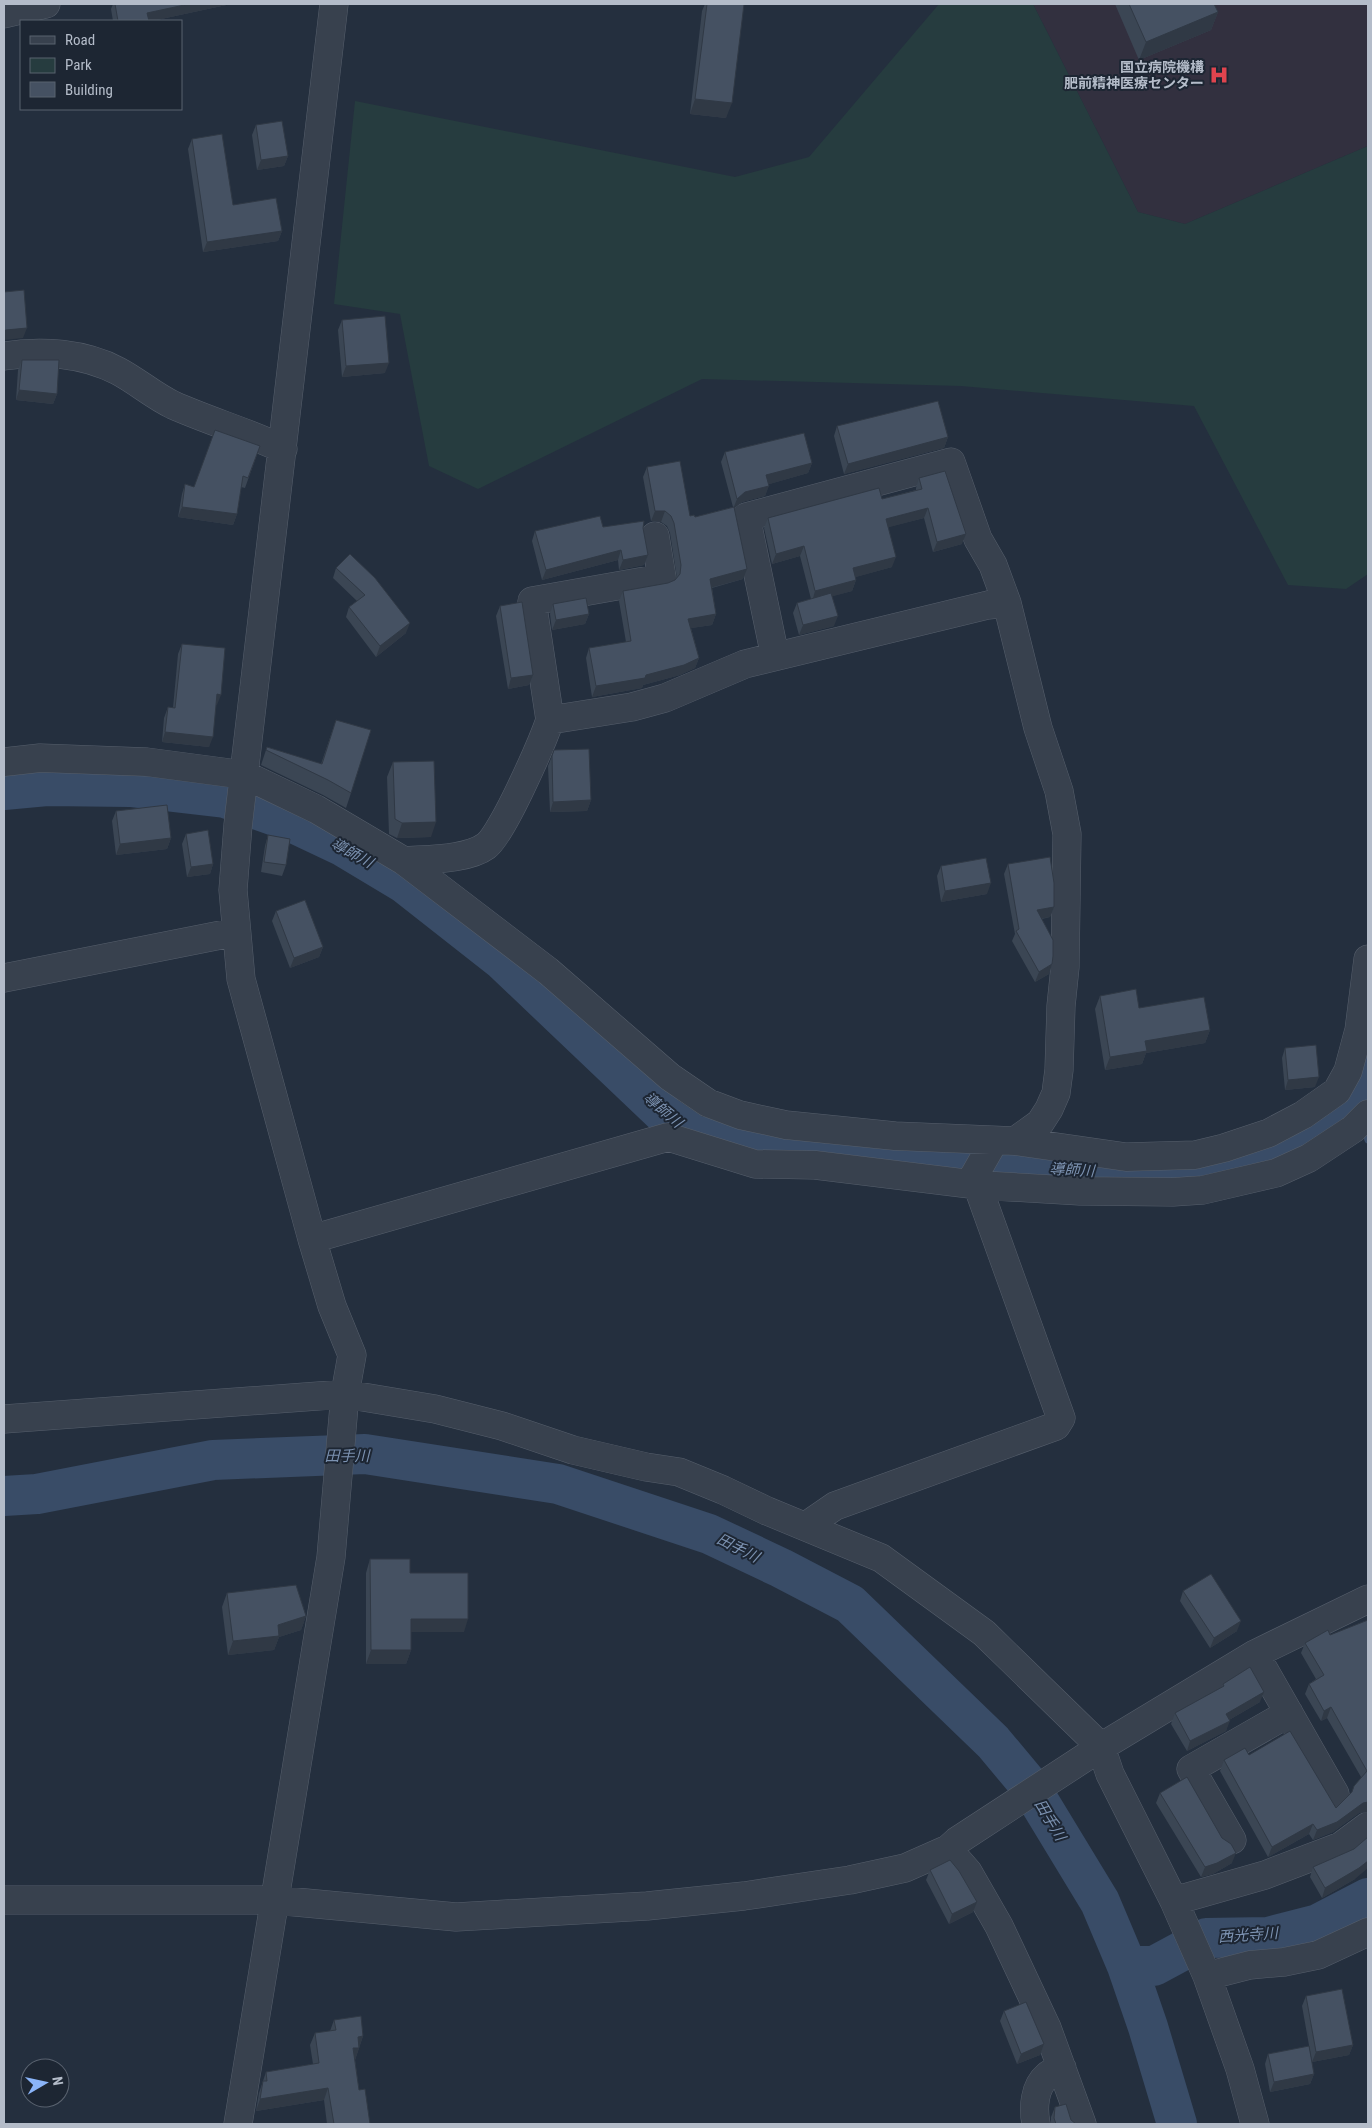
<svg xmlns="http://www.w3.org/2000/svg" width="1372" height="2128" viewBox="0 0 1372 2128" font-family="'Roboto Condensed','Noto Sans JP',sans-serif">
<rect width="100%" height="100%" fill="#242f3e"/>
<path fill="#32303f" d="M 1033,4 L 1368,4 L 1368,146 L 1185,224 L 1138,212 Z"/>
<path fill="#263c3f" d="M 939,4 L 1033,4 L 1138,212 L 1185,224 L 1368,146 L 1368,574 L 1346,589 L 1288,585 L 1194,406 L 961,386 L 702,379 L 478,489 L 429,466 L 400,314 L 334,304 L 355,101 L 735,177 L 809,157 Z"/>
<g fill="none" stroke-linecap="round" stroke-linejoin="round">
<path stroke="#394c67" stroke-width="7" d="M 1354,1101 L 1359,1114
M 1363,1126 L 1368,1140"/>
<path stroke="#394c67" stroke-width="40" d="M 4,790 L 47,786 L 130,787 L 225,798 L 289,821 L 344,847 L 404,883 L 502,960 L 666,1116 L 694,1135 L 757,1149 L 921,1159 L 999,1168 L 1061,1168 L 1154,1176 L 1211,1174 L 1255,1164 L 1288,1153 L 1318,1134 L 1354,1101 L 1368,1062
M 4,1496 L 37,1494 L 213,1460 L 365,1454 L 558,1484 L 709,1534 L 781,1568 L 850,1604 L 993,1742 L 1029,1785 L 1100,1902 L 1127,1966 L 1148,2027 L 1177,2124
M 1127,1966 L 1154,1966 L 1206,1938 L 1268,1937 L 1318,1924 L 1368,1898"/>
<g stroke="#565f6c" stroke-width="29">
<path id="minor" d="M 4,14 L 46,4
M 4,356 C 42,350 84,353 118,371 C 137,381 154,396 173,405 C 209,421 247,432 283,449
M 775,656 L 746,517 L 951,462 L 978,539 L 993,565 L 1007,603 L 1038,728 L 1059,791 L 1067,834 L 1065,967 L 1061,1006 L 1059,1070 L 1056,1093 L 1049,1109 L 1040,1123 L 1015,1141
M 550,720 L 532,601 L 662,578 L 655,536
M 4,762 L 40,758 L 147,762 L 245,775 L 316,809 L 404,861 L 548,971 L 670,1077 L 708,1103 L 740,1115 L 786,1125 L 895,1136 L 1015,1141 L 1126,1157 L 1195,1155 L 1224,1148 L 1269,1133 L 1303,1115 L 1337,1091 L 1348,1071 L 1359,1030 L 1368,959
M 404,861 C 426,859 467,860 486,846 C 502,835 542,743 550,720 L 632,707 L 665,698 L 745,664 L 988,605 L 1007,603
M 4,978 L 236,932
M 312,1239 L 668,1137 L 755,1164 L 815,1165 L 978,1185 L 1080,1191 L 1173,1192 L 1203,1190 L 1276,1173 L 1309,1158 L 1353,1129 L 1368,1114
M 4,1419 L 345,1394 L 435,1409 L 502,1426 L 573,1450 L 646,1467 L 679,1472 L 723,1490 L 767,1511 L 881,1558 L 984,1633 L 1101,1747 L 1110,1774 L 1174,1901 L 1207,1976 L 1240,2069 L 1255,2124
M 806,1526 L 835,1506 L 1056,1426 L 1061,1418 L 974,1176 L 994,1141
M 1255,1654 L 1335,1794
M 1232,1840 L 1191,1769 L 1289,1713
M 948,1849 L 968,1872 L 999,1926 L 1047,2028 L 1082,2124
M 4,1900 L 274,1900 L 456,1917 L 647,1906 L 744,1896 L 850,1880 L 905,1868 L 948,1849 L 957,1841 L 1101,1747 L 1255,1654 L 1368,1599
M 1174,1901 L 1265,1875 L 1341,1846 L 1368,1826
M 1207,1976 L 1250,1965 L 1284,1962 L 1318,1955 L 1368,1932
M 238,2124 L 331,1557 L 345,1394 L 352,1355 L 332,1306 L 312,1239 L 241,979 L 233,890 L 238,825 L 334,4
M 1036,2124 C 1033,2108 1034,2087 1047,2076 C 1051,2072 1057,2070 1062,2068"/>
</g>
<use href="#minor" stroke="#38414e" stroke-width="28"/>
</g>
<path fill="#3b4654" d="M 113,4 L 231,4 L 152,21 L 113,21 L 111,9 Z
M 705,4 L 744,4 L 726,118 L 690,114 L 702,11 Z
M 1115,4 L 1214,4 L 1218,12 L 1211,30 L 1139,60 Z
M 256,125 L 288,156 L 284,166 L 257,170 L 252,135 Z
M 192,139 L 233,205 L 282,231 L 278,241 L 203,252 L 188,149 Z
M 342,320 L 385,373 L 342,377 L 338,330 Z
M 22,360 L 57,394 L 53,404 L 16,400 L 18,370 Z
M 837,426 L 948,437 L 944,448 L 844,474 L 834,436 Z
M 260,446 L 245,488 L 241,487 L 237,514 L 233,525 L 178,517 L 182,494 L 185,484 L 194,487 Z
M 725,452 L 812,463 L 808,473 L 769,484 L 765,496 L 742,502 L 735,508 L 743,579 L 712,588 L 716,614 L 712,625 L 691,628 L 699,658 L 695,668 L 680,675 L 643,685 L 642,688 L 592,697 L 586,658 L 589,648 L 626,642 L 619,601 L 623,591 L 668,583 L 675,580 L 677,578 L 670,533 L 667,526 L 661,522 L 651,521 L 643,477 L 647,467 L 690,516 L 695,517 L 733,507 L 721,462 Z
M 919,478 L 962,544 L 933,552 L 924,518 L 888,527 L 892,567 L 855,577 L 856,580 L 852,591 L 832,596 L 834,626 L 799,635 L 793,613 L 797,603 L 811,599 L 800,556 L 772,564 L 764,528 L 768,518 L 882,499 L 916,490 L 916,488 Z
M 603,527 L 643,528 L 648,555 L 644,565 L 619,570 L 618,560 L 542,580 L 532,541 L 535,531 Z
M 336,568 L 406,633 L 376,657 L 346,617 L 349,607 L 357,601 L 333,578 Z
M 553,604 L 589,614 L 585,624 L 552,630 L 550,614 Z
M 500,606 L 533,675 L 529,685 L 508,689 L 496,616 Z
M 182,644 L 217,705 L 216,705 L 209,747 L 162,742 L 164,718 L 168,707 L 173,708 L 178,654 Z
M 336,720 L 351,793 L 346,808 L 323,795 L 261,765 L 267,747 L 321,764 Z
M 552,756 L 591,800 L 587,811 L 550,812 L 548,766 Z
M 393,762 L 431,837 L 397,838 L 389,834 L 387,777 Z
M 116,811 L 171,838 L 167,849 L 116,855 L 112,821 Z
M 186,834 L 213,864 L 210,874 L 187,877 L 182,844 Z
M 268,835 L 286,865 L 282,876 L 261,872 L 265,846 Z
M 1008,864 L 1054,907 L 1050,917 L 1042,919 L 1052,964 L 1049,974 L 1035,982 L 1012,941 L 1015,934 L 1004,874 Z
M 941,866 L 987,894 L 941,902 L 937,876 Z
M 276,911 L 323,947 L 319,957 L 290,968 L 272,921 Z
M 1100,996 L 1210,1030 L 1205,1043 L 1146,1053 L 1142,1064 L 1105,1070 L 1095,1009 Z
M 1285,1048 L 1315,1087 L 1285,1090 L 1282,1058 Z
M 370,1559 L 410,1573 L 464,1632 L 411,1632 L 411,1650 L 406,1664 L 366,1664 L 366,1573 Z
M 1183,1591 L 1237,1631 L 1210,1648 L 1180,1601 Z
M 227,1593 L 306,1616 L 301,1630 L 279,1637 L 274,1650 L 228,1655 L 222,1607 Z
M 1368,1620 L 1368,1812 L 1359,1813 L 1333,1832 L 1313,1840 L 1309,1834 L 1268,1857 L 1220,1771 L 1224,1760 L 1249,1755 L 1336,1808 L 1351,1793 L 1361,1777 L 1327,1718 L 1321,1721 L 1305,1694 L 1309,1684 L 1316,1679 L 1301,1653 L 1305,1643 L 1330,1635 Z
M 1223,1684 L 1260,1702 L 1229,1720 L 1226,1731 L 1187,1751 L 1171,1724 L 1175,1713 L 1222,1687 Z
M 1160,1793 L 1232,1863 L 1213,1874 L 1201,1877 L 1156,1803 Z
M 1354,1849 L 1355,1879 L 1322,1898 L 1310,1877 L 1313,1867 Z
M 930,1870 L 973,1912 L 949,1924 L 926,1880 Z
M 1306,1996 L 1353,2045 L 1349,2055 L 1312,2062 L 1302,2006 Z
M 1004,2011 L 1044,2044 L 1040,2055 L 1017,2064 L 1000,2021 Z
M 334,2020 L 363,2036 L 355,2060 L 359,2090 L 370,2124 L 327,2124 L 324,2100 L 256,2111 L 259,2093 L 266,2072 L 313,2064 L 310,2045 L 315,2033 L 330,2031 Z
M 1268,2054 L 1314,2074 L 1310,2084 L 1270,2092 L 1265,2064 Z
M 1055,2107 L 1071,2120 L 1076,2124 L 1051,2124 L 1051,2117 Z"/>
<path fill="#303945" d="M 189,4 L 231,4 L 152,21 L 144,21 L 147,13 Z
M 1218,12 L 1211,30 L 1139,60 L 1146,42 Z
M 695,99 L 732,103 L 726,118 L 690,114 Z
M 288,156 L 284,166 L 257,170 L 261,160 Z
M 282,231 L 278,241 L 203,252 L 207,242 Z
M 27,328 L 23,338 L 4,340 L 4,331 L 6,330 Z
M 389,363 L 385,373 L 342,377 L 346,366 Z
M 19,390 L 57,394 L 53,404 L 16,400 Z
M 948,437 L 944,448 L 844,474 L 848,464 Z
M 812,463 L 808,473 L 763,486 L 766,475 Z
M 769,486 L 765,496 L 742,502 L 733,509 L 737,499 L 745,492 Z
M 182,507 L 237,514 L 233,525 L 178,517 Z
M 928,508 L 924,518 L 882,529 L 886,519 Z
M 655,511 L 665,511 L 661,522 L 651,521 Z
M 966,534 L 962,544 L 933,552 L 937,542 Z
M 804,546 L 800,556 L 772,564 L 776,554 Z
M 621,550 L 618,560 L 542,580 L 546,570 Z
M 648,555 L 644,565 L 619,570 L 623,560 Z
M 896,557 L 892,567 L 849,579 L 853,568 Z
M 747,569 L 743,579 L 706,589 L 710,579 Z
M 856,580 L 852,591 L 812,602 L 815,591 Z
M 589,614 L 585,624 L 552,630 L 556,620 Z
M 716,614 L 712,625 L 685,629 L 688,619 Z
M 838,616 L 834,626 L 799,635 L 803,625 Z
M 410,623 L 406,633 L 376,657 L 380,646 Z
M 699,658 L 695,668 L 680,675 L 643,685 L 642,688 L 592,697 L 596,686 L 646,675 Z
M 533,675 L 529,685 L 508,689 L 511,678 Z
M 217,694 L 221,695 L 217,705 L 214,705 Z
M 165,732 L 213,737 L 209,747 L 162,742 Z
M 591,800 L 587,811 L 550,812 L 553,802 Z
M 436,822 L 431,837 L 397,838 L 402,823 Z
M 171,838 L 167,849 L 116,855 L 120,844 Z
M 213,864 L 210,874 L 187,877 L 191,867 Z
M 991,883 L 987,894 L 941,902 L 945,891 Z
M 1054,907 L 1050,917 L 1033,920 L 1037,910 Z
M 323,947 L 319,957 L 290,968 L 294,958 Z
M 1052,964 L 1049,974 L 1035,982 L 1039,972 Z
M 1210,1030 L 1205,1043 L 1146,1053 L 1142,1064 L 1105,1070 L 1110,1057 L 1145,1041 Z
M 1319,1077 L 1315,1087 L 1285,1090 L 1288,1080 Z
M 306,1616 L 301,1630 L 279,1637 L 274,1650 L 228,1655 L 233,1641 L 278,1625 Z
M 411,1619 L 468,1619 L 464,1632 L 406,1632 Z
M 1241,1621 L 1237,1631 L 1210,1648 L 1214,1638 Z
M 371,1650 L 411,1650 L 406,1664 L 366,1664 Z
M 1264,1692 L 1260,1702 L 1222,1724 L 1226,1714 Z
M 1331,1707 L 1327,1718 L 1321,1721 L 1324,1711 Z
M 1230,1721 L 1226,1731 L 1187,1751 L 1190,1741 Z
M 1368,1802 L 1368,1812 L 1359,1813 L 1333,1832 L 1313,1840 L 1317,1830 L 1363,1803 Z
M 1313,1824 L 1309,1834 L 1268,1857 L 1272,1847 Z
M 1236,1853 L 1232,1863 L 1213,1874 L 1201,1877 L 1205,1867 Z
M 1368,1861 L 1368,1868 L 1355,1879 L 1322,1898 L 1325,1888 Z
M 977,1902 L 973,1912 L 949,1924 L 952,1914 Z
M 363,2036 L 355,2060 L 349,2061 L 358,2037 Z
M 1044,2044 L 1040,2055 L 1017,2064 L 1021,2054 Z
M 1353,2045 L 1349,2055 L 1312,2062 L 1316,2052 Z
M 1314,2074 L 1310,2084 L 1270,2092 L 1274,2082 Z
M 328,2088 L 324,2100 L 256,2111 L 260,2099 Z"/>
<path fill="#455162" stroke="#303945" d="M 115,4 L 189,4 L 147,13 L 149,21 L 118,21 Z
M 707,4 L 744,4 L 732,103 L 695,99 Z
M 1129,4 L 1214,4 L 1218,12 L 1146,42 Z
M 282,121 L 288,156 L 261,160 L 256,125 Z
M 222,134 L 233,205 L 276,198 L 282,231 L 207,242 L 192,139 Z
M 24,290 L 27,328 L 6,330 L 4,331 L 4,292 Z
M 385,316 L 389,363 L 346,366 L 342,320 Z
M 22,360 L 59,360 L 57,394 L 19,390 Z
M 938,401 L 948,437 L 848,464 L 837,426 Z
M 215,430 L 260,446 L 248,478 L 243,476 L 237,514 L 182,507 L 185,484 L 194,487 Z
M 804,433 L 812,463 L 766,475 L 769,486 L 745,492 L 737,499 L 725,452 Z
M 680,461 L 690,516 L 694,515 L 695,517 L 734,507 L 747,569 L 710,579 L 716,614 L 688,619 L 699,658 L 684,665 L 646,675 L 645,678 L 596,686 L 589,648 L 631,641 L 623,591 L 668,583 L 675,580 L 680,574 L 681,565 L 674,523 L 671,516 L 665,511 L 655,511 L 647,467 Z
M 945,471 L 966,534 L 937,542 L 928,508 L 886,519 L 896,557 L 853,568 L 856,580 L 815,591 L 804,546 L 776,554 L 768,518 L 879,488 L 882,499 L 922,489 L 919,478 Z
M 600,516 L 603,527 L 644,521 L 643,528 L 648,555 L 623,560 L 621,550 L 546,570 L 535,531 Z
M 350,554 L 375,578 L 410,623 L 380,646 L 349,607 L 365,595 L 336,568 Z
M 831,593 L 838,616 L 803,625 L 797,603 Z
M 586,598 L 589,614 L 556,620 L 553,604 Z
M 522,602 L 533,675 L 511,678 L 500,606 Z
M 182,644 L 225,648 L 221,695 L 217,694 L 213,737 L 165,732 L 168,707 L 175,708 Z
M 336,720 L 371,730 L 351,793 L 328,780 L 266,750 L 267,747 L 322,764 Z
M 589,749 L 591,800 L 553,802 L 552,756 L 554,750 Z
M 434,761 L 436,822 L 402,823 L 395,819 L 393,762 Z
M 167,805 L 171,838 L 120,844 L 116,811 Z
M 208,830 L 213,864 L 191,867 L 186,834 Z
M 268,835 L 290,839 L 286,865 L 264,862 Z
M 1050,857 L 1054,883 L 1054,907 L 1037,910 L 1053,940 L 1053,956 L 1052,964 L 1039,972 L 1016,931 L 1019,929 L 1008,864 Z
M 986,858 L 991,883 L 945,891 L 941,866 Z
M 305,900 L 323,947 L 294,958 L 276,911 Z
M 1136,989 L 1139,1008 L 1204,997 L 1210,1030 L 1145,1041 L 1147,1051 L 1110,1057 L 1100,996 Z
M 1316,1045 L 1319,1077 L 1288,1080 L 1285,1048 Z
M 370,1559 L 410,1559 L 410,1573 L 468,1573 L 468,1619 L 411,1619 L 411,1650 L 371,1650 Z
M 1211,1574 L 1241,1621 L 1214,1638 L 1183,1591 Z
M 296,1585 L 306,1616 L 278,1625 L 279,1636 L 233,1641 L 227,1593 Z
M 1368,1620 L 1368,1802 L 1363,1803 L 1337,1822 L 1317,1830 L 1313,1824 L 1272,1847 L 1224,1760 L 1245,1748 L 1249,1755 L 1290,1731 L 1336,1808 L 1352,1792 L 1354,1786 L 1367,1771 L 1331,1707 L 1324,1711 L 1309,1684 L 1324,1675 L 1305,1643 L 1328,1630 L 1330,1635 Z
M 1250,1667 L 1264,1692 L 1226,1714 L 1230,1721 L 1190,1741 L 1175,1713 L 1224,1686 L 1223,1684 Z
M 1187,1777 L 1222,1838 L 1231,1844 L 1236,1853 L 1217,1863 L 1205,1867 L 1160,1793 Z
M 1368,1837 L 1368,1861 L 1359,1868 L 1325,1888 L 1313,1867 L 1354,1849 Z
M 950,1860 L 959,1871 L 977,1902 L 952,1914 L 930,1870 Z
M 1342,1989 L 1353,2045 L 1316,2052 L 1306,1996 Z
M 1026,2002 L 1044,2044 L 1021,2054 L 1004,2011 Z
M 361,2016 L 363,2036 L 358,2037 L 359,2048 L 353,2048 L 359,2090 L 365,2089 L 370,2124 L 334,2124 L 328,2088 L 260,2099 L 263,2081 L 267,2081 L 266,2072 L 319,2063 L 315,2033 L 336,2030 L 334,2020 Z
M 1309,2046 L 1314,2074 L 1274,2082 L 1268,2054 Z
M 1066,2104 L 1071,2120 L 1076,2124 L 1056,2124 L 1054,2118 L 1055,2107 Z"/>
<defs>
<g id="hospital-bare" transform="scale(1.5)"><path d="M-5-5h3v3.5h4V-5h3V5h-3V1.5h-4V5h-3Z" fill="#e0444e" stroke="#1d2633" stroke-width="2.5" paint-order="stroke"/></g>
</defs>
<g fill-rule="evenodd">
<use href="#hospital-bare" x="1219" y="75"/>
</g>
<g text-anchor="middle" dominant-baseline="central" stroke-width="4" stroke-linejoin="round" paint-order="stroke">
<g font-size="14" font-weight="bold" fill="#b4bcc9" stroke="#1d2633" text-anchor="end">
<text x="1204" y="67">国立病院機構<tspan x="1204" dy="16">肥前精神医療センター</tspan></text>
</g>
<g font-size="15" font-style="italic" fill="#7c92b1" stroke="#1d2633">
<text transform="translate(352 853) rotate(29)">導師川</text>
<text transform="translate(663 1110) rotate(40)">導師川</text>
<text transform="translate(1072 1170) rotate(3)">導師川</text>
<text x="347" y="1456">田手川</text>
<text transform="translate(738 1548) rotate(27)">田手川</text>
<text transform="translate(1050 1820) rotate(59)">田手川</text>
<text transform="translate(1248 1935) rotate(-4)">西光寺川</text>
</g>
</g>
<rect width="1372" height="2128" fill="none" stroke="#b4bcc9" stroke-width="10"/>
<rect x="20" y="20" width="162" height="90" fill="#1d2633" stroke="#59626f"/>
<rect x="30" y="36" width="25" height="8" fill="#38414e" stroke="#59626f"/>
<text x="65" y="45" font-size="15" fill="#b4bcc9">Road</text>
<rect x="30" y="58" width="25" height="15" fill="#263c3f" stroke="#59626f"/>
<text x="65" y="70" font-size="15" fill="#b4bcc9">Park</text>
<rect x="30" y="82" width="25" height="15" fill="#455162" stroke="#59626f"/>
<text x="65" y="95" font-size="15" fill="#b4bcc9">Building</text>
<g transform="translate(45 2083) rotate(81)"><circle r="24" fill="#1d2633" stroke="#59626f"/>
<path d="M0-4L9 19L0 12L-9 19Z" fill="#8ab4f8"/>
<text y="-8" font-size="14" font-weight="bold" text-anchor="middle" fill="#b4bcc9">N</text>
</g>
</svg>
